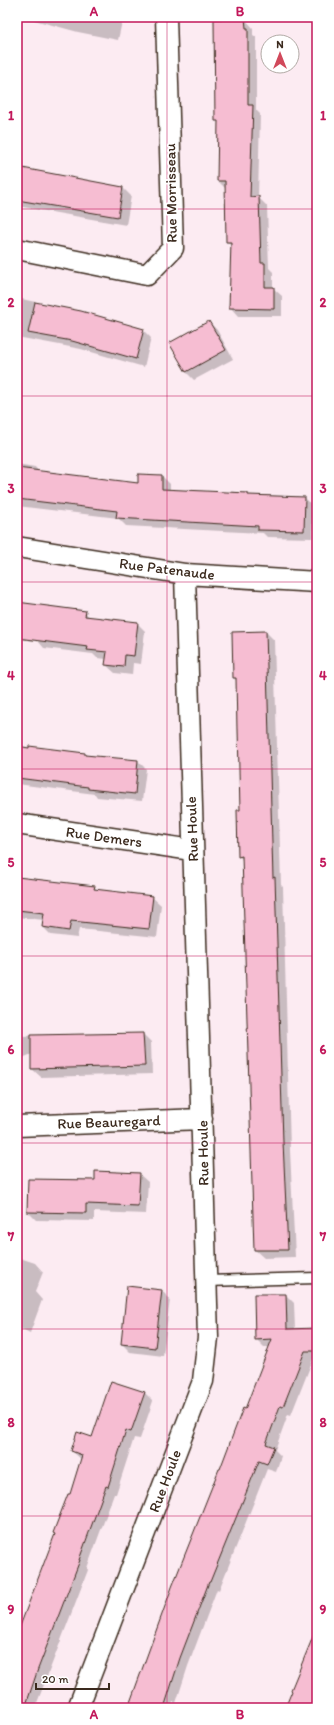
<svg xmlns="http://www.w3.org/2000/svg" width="334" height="1725" viewBox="0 0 334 1725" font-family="Itim,sans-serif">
<rect width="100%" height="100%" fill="#fcebf2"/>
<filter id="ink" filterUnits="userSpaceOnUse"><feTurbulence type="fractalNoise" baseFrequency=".025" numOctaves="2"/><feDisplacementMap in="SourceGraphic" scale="8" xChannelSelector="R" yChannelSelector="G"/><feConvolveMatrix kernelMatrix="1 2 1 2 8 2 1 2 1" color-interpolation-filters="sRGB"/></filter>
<g filter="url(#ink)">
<path fill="#0003" d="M 23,17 L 123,17 L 118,40 L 78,32 Z
M 245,19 L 253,28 L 253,35 L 256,37 L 256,110 L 260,114 L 258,197 L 267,206 L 269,268 L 273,272 L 273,288 L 282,296 L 282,316 L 238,316 L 230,307 L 232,246 L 227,242 L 226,189 L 218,181 L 219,123 L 216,120 Z
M 17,168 L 123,188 L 131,196 L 126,225 L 17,206 Z
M 17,298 L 81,312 L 143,330 L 151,338 L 144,367 L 81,349 L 17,337 Z
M 209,322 L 217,330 L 233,359 L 194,380 L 186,372 Z
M 17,464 L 35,467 L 39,472 L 139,484 L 162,476 L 170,484 L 170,490 L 248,494 L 251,496 L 305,498 L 313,506 L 312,538 L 267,537 L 263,533 L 126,526 L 118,518 L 17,506 Z
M 17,596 L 26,605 L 85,612 L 90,618 L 137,623 L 145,631 L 141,664 L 133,663 L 132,675 L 115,673 L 106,665 L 107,659 L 97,658 L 93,654 L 44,648 L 38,641 L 17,637 Z
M 266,632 L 274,640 L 281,885 L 283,887 L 290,1150 L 295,1257 L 264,1258 L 255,1250 L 243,860 L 239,856 L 241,811 L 239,730 L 238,729 L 237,681 L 234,678 Z
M 17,747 L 138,761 L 146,769 L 142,801 L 97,797 L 95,794 L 17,784 Z
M 17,878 L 94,887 L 98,891 L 152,897 L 161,905 L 157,937 L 79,929 L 77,938 L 51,935 L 43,927 L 44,920 L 17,917 Z
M 143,1034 L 151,1042 L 152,1074 L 41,1077 L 32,1069 L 32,1054 L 17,1060 L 17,1036 Z
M 139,1174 L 148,1182 L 146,1214 L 94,1212 L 94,1221 L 36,1220 L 28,1212 L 96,1182 Z
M 17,1257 L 35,1263 L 43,1272 L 35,1292 L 42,1300 L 30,1333 L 22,1329 L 18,1339 Z
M 161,1290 L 170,1299 L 163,1356 L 130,1352 L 122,1344 Z
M 286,1295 L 294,1303 L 295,1330 L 317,1329 L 317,1359 L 313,1359 L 291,1415 L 288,1414 L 275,1450 L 281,1456 L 276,1472 L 267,1469 L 219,1590 L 217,1589 L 188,1666 L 176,1703 L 173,1702 L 171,1708 L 127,1708 L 129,1702 L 131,1703 L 221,1470 L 270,1347 L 264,1347 L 256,1339 Z
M 112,1382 L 145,1393 L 153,1401 L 140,1439 L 134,1438 L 116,1494 L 114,1494 L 87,1568 L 88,1570 L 35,1708 L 17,1708 L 17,1637 L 70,1495 L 82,1460 L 72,1451 L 92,1438 Z"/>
<path fill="#f6bdd2" stroke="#3b2a1e" d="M 245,18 L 246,28 L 248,28 L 248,105 L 253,105 L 250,197 L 259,196 L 261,263 L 265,263 L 265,287 L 274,287 L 274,309 L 229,308 L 231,242 L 226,242 L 225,181 L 217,181 L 218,121 L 215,121 L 214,19 Z
M 17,167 L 123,187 L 118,217 L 17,200 Z
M 35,302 L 81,311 L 144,329 L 136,359 L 72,341 L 28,333 Z
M 209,321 L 226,350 L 186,372 L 169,343 Z
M 17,468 L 138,483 L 138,474 L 162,475 L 162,489 L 248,493 L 248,495 L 305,497 L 304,531 L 258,530 L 258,526 L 116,518 L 117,511 L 17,499 Z
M 17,602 L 86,611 L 85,616 L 138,622 L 134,656 L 125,655 L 124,667 L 105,665 L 107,652 L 87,650 L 88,647 L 17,638 Z
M 266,631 L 273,878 L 275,877 L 283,1142 L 288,1250 L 254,1250 L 242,856 L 238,857 L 237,810 L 240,810 L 238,729 L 237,730 L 236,678 L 233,678 L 232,632 Z
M 17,746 L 29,748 L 29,746 L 85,753 L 85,755 L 138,760 L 135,794 L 88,789 L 88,787 L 17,778 Z
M 17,877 L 95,886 L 94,889 L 153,896 L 149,929 L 71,921 L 69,931 L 42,927 L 44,913 L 17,910 Z
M 143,1033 L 145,1066 L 31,1069 L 31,1035 Z
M 95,1171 L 140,1173 L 138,1206 L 86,1204 L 86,1213 L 27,1212 L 28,1179 L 95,1180 Z
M 127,1286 L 162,1290 L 155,1348 L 121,1344 Z
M 254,1294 L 286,1294 L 287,1329 L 317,1328 L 317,1351 L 305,1351 L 283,1407 L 280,1406 L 266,1444 L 274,1447 L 267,1464 L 259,1461 L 210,1582 L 209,1582 L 180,1658 L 164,1708 L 128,1708 L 172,1587 L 219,1469 L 220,1469 L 243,1408 L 245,1409 L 272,1339 L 255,1340 Z
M 111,1381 L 145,1392 L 131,1432 L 126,1430 L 108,1487 L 106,1486 L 79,1560 L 80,1560 L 38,1669 L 25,1708 L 17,1708 L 17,1634 L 55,1534 L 53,1533 L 68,1494 L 70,1494 L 82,1455 L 71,1451 L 77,1432 L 92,1437 Z
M 317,1627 L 317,1708 L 285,1708 L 292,1691 L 291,1690 Z"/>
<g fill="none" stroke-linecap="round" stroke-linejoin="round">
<g stroke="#3b2a1e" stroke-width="13">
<path id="service" d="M 206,1281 L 317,1278"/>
</g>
<g stroke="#3b2a1e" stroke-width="23">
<path id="minor" d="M 17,249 L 147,275 L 173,248 L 166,17
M 17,547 L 185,574 L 317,582
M 17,824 L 192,850
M 17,1126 L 202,1119
M 78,1708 L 203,1381 L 208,1337 L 185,574"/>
</g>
<use href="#service" stroke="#fff" stroke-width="10"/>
<use href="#minor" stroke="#fff" stroke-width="20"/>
</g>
</g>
<path fill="none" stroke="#c2185b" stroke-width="1" stroke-opacity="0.55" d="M 167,17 L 167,1708M 17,209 L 317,209M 17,396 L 317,396M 17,582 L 317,582M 17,769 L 317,769M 17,956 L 317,956M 17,1143 L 317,1143M 17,1329 L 317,1329M 17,1516 L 317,1516"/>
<g text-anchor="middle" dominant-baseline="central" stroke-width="3.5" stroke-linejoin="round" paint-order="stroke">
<g font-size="15" fill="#3b2a1e" stroke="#fff">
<text transform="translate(171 193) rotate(-91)">Rue Morrisseau</text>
<text transform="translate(167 569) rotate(7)">Rue Patenaude</text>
<text transform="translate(192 829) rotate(-92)">Rue Houle</text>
<text transform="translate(104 837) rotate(8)">Rue Demers</text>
<text transform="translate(109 1122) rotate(-2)">Rue Beauregard</text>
<text transform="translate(203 1153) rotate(-91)">Rue Houle</text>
<text transform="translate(165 1481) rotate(-69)">Rue Houle</text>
</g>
</g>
<rect width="334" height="1725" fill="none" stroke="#fff" stroke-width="44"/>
<g transform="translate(280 54)"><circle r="19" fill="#ffffff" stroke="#b1aaa5"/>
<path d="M0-3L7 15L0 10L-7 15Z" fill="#d1495b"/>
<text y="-6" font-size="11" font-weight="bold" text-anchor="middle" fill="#3b2a1e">N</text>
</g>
<path d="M36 1683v6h73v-6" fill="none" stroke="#3b2a1e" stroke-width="2"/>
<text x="42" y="1683" font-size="12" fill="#3b2a1e" stroke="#ffffff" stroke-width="3" paint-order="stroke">20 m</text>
<rect x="22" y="22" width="290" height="1681" fill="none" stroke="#c2185b" stroke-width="1.5"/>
<g font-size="13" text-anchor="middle" font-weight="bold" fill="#c2185b">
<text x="94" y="16">A</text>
<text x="240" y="16">B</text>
<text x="11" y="120">1</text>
<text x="323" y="120">1</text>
<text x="11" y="307">2</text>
<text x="323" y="307">2</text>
<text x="11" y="493">3</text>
<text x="323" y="493">3</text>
<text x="11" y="680">4</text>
<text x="323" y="680">4</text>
<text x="11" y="867">5</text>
<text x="323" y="867">5</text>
<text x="11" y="1054">6</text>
<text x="323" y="1054">6</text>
<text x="11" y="1241">7</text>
<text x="323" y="1241">7</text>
<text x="11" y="1427">8</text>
<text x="323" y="1427">8</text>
<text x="11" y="1614">9</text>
<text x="323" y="1614">9</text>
<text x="94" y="1719">A</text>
<text x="240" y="1719">B</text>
</g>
</svg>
